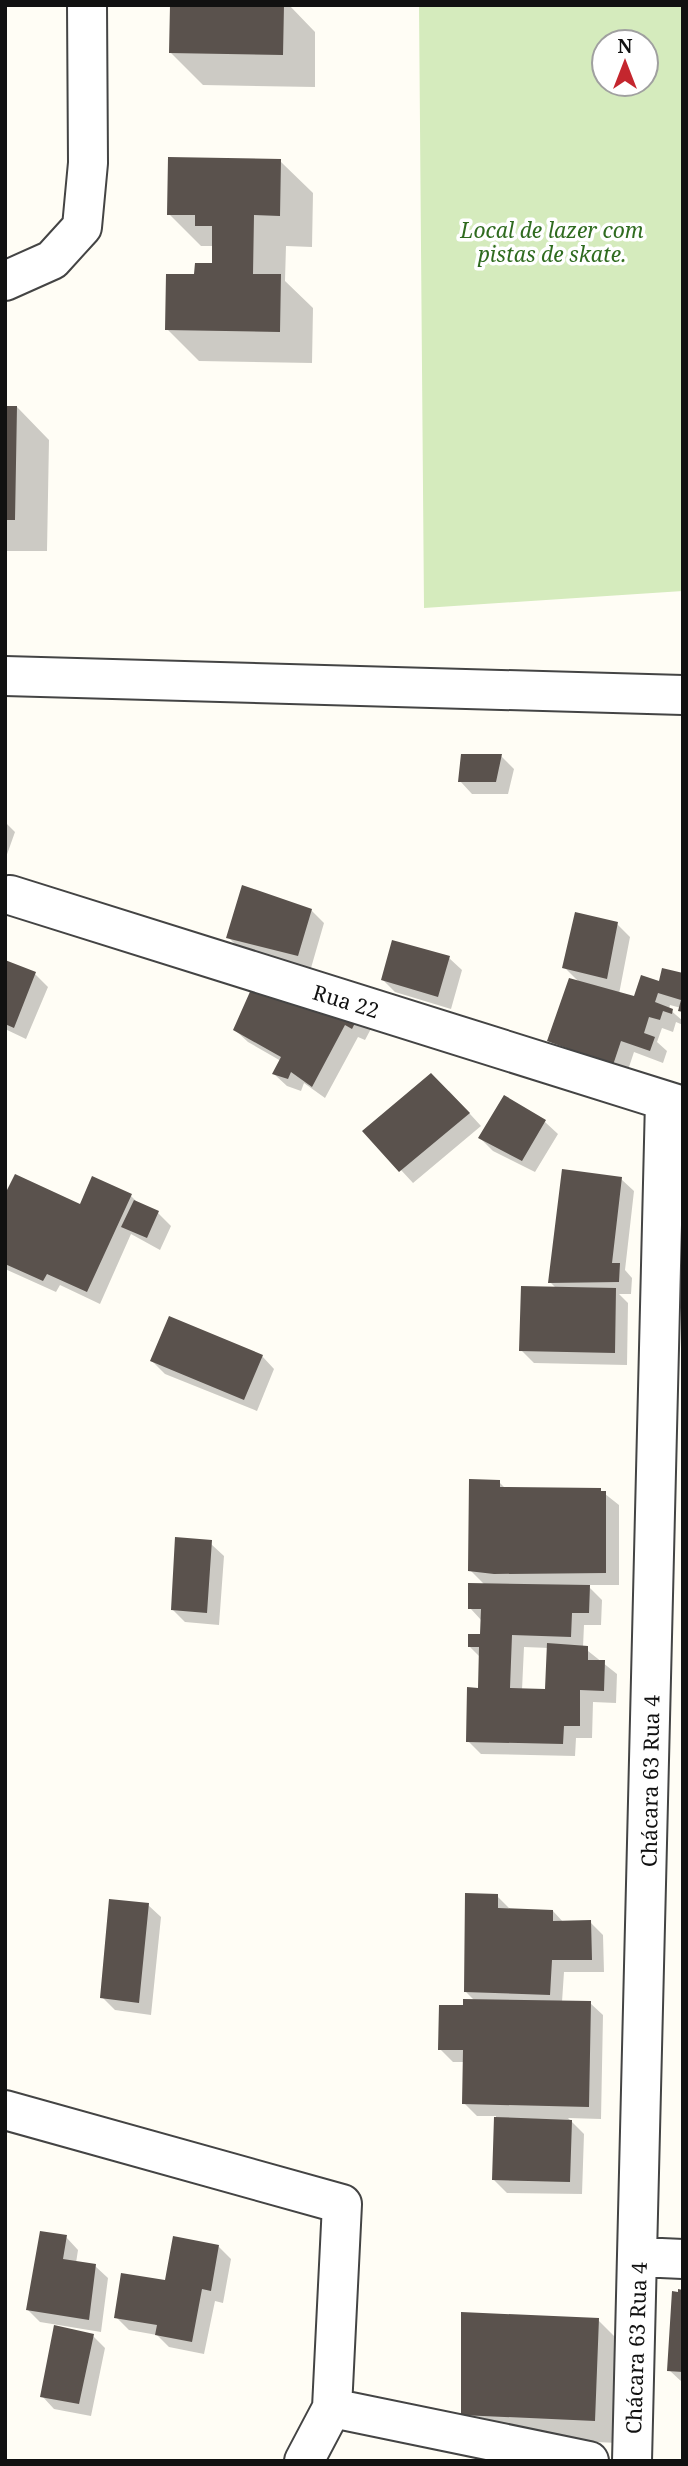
<svg xmlns="http://www.w3.org/2000/svg" width="688" height="2466" viewBox="0 0 688 2466" font-family="'Noto Serif',serif">
<rect width="100%" height="100%" fill="#fffdf5"/>
<path fill="#d5ebbd" fill-rule="evenodd" d="M 419,5 L 683,5 L 683,591 L 424,608 ZM 604,42 L 646,42 L 646,84 L 604,84 Z"/>
<path fill="#0003" fill-rule="evenodd" d="M 171,5 L 289,5 L 315,32 L 315,87 L 203,85 L 171,53 Z
M 280,161 L 313,193 L 312,247 L 286,246 L 285,281 L 313,308 L 312,363 L 199,361 L 167,329 L 195,276 L 213,264 L 214,246 L 201,246 L 169,214 Z
M 5,407 L 17,407 L 49,440 L 47,551 L 5,551 Z
M 501,756 L 514,769 L 508,794 L 472,794 L 460,781 L 460,762 Z
M 5,822 L 15,832 L 5,860 Z
M 311,910 L 324,923 L 311,968 L 241,950 L 228,937 Z
M 617,924 L 630,937 L 619,994 L 636,998 L 660,983 L 683,976 L 683,1013 L 681,1008 L 670,1005 L 669,1009 L 683,1021 L 683,1025 L 676,1022 L 673,1032 L 662,1028 L 657,1042 L 667,1051 L 663,1063 L 634,1052 L 626,1076 L 562,1053 L 549,1040 L 580,983 L 564,967 Z
M 449,958 L 462,970 L 451,1009 L 395,992 L 383,980 Z
M 5,962 L 35,974 L 48,987 L 26,1039 L 5,1029 Z
M 315,1006 L 373,1025 L 365,1040 L 358,1037 L 325,1098 L 304,1083 L 301,1091 L 287,1086 L 274,1074 L 281,1061 L 248,1042 L 235,1030 Z
M 449,1091 L 481,1126 L 413,1183 L 365,1131 Z
M 545,1122 L 558,1134 L 535,1172 L 493,1151 L 480,1138 Z
M 621,1179 L 634,1191 L 625,1270 L 632,1278 L 631,1294 L 619,1294 L 628,1303 L 627,1365 L 534,1363 L 521,1350 L 557,1289 L 550,1282 Z
M 131,1196 L 139,1204 L 158,1213 L 171,1226 L 160,1250 L 131,1234 L 100,1304 L 60,1285 L 56,1292 L 5,1269 L 5,1231 L 80,1206 Z
M 262,1356 L 274,1369 L 257,1411 L 165,1374 L 152,1361 Z
M 499,1482 L 506,1489 L 600,1490 L 619,1505 L 619,1585 L 587,1585 L 602,1600 L 601,1625 L 584,1625 L 583,1647 L 617,1674 L 616,1703 L 593,1702 L 592,1738 L 576,1738 L 575,1756 L 481,1754 L 468,1741 L 480,1690 L 481,1658 L 470,1647 L 482,1636 L 482,1621 L 470,1608 L 485,1585 L 470,1570 ZM 524,1647 L 549,1648 L 547,1691 L 522,1690 Z
M 211,1544 L 224,1556 L 219,1625 L 185,1622 L 172,1609 Z
M 497,1896 L 510,1909 L 553,1911 L 564,1923 L 590,1922 L 603,1935 L 604,1972 L 564,1972 L 562,2002 L 590,2003 L 603,2015 L 601,2119 L 568,2118 L 584,2134 L 582,2194 L 507,2193 L 494,2180 L 496,2116 L 477,2116 L 464,2103 L 465,2062 L 453,2062 L 440,2049 L 465,2006 L 475,2001 L 466,1992 Z
M 148,1905 L 161,1917 L 151,2015 L 115,2010 L 102,1997 Z
M 66,2237 L 78,2250 L 76,2263 L 95,2266 L 108,2278 L 101,2332 L 40,2322 L 28,2310 Z
M 218,2246 L 231,2259 L 223,2303 L 215,2301 L 204,2354 L 169,2347 L 157,2335 L 129,2330 L 116,2317 Z
M 683,2292 L 683,2383 L 669,2370 Z
M 598,2320 L 621,2343 L 618,2443 L 485,2437 L 462,2414 Z
M 93,2336 L 105,2348 L 91,2416 L 54,2409 L 42,2396 Z"/>
<path fill="#5a524d" d="M 170,5 L 284,5 L 283,55 L 169,53 Z
M 168,157 L 281,159 L 280,216 L 254,215 L 253,274 L 281,274 L 280,332 L 165,330 L 166,274 L 194,274 L 195,263 L 212,263 L 212,226 L 195,226 L 195,215 L 167,215 Z
M 5,406 L 17,406 L 15,520 L 5,520 Z
M 461,754 L 502,754 L 496,782 L 458,782 Z
M 242,885 L 312,909 L 298,956 L 226,938 Z
M 575,912 L 618,922 L 607,979 L 562,968 Z
M 392,940 L 450,956 L 438,997 L 381,980 Z
M 5,960 L 36,972 L 14,1028 L 5,1024 Z
M 662,968 L 683,973 L 683,1012 L 678,1011 L 681,1000 L 658,993 L 655,1002 L 673,1009 L 672,1014 L 663,1011 L 660,1020 L 649,1017 L 644,1033 L 655,1037 L 650,1051 L 621,1041 L 613,1065 L 547,1041 L 569,978 L 634,996 L 641,975 L 659,981 Z
M 253,985 L 361,1011 L 352,1029 L 345,1025 L 312,1087 L 291,1072 L 288,1079 L 272,1074 L 281,1057 L 233,1030 Z
M 431,1073 L 470,1113 L 399,1172 L 362,1131 Z
M 504,1095 L 546,1120 L 522,1161 L 478,1138 Z
M 562,1169 L 622,1177 L 612,1263 L 620,1263 L 619,1282 L 548,1283 Z
M 15,1174 L 80,1204 L 92,1176 L 132,1194 L 87,1292 L 47,1274 L 43,1281 L 5,1264 L 5,1194 Z
M 134,1200 L 159,1211 L 147,1238 L 121,1227 Z
M 521,1286 L 616,1288 L 615,1353 L 519,1351 Z
M 169,1316 L 263,1355 L 244,1400 L 150,1361 Z
M 469,1479 L 500,1480 L 500,1487 L 601,1488 L 601,1491 L 606,1491 L 606,1573 L 494,1574 L 468,1571 Z
M 175,1537 L 212,1540 L 207,1613 L 171,1610 Z
M 468,1583 L 590,1585 L 589,1613 L 572,1613 L 571,1637 L 512,1635 L 510,1688 L 545,1689 L 547,1643 L 588,1646 L 588,1660 L 605,1660 L 604,1691 L 580,1690 L 580,1726 L 564,1726 L 563,1744 L 466,1742 L 467,1687 L 478,1688 L 479,1647 L 468,1647 L 468,1634 L 480,1634 L 481,1609 L 468,1609 Z
M 465,1893 L 498,1894 L 498,1908 L 553,1910 L 553,1921 L 591,1920 L 592,1960 L 552,1960 L 550,1995 L 464,1992 Z
M 109,1899 L 149,1903 L 139,2003 L 100,1998 Z
M 463,1999 L 591,2001 L 589,2107 L 462,2104 L 463,2050 L 438,2050 L 439,2005 L 463,2005 Z
M 494,2117 L 572,2120 L 570,2182 L 492,2180 Z
M 40,2231 L 67,2235 L 63,2259 L 96,2264 L 89,2320 L 26,2310 Z
M 173,2236 L 219,2245 L 211,2291 L 202,2289 L 192,2342 L 155,2335 L 157,2325 L 114,2318 L 121,2273 L 165,2280 Z
M 678,2289 L 683,2290 L 683,2372 L 667,2371 L 672,2291 L 678,2292 Z
M 461,2312 L 599,2318 L 595,2421 L 461,2415 Z
M 54,2325 L 94,2334 L 79,2404 L 40,2397 Z"/>
<g fill="none" stroke-linecap="round" stroke-linejoin="round">
<g stroke="#444" stroke-width="42">
<path id="street" d="M 5,281 L 52,260 L 82,227 L 88,163 L 87,5
M 5,676 L 683,695
M 10,895 L 683,1106
M 5,2110 L 342,2204 L 332,2408 L 304,2461
M 639,2257 L 683,2259
M 332,2408 L 589,2461
M 632,2461 L 665,1101"/>
</g>
<use href="#street" stroke="#fff" stroke-width="38"/>
</g>
<g text-anchor="middle" dominant-baseline="central" stroke-width="7" stroke-linejoin="round" paint-order="stroke">
<g font-size="21" font-style="italic" fill="#2f6b1f" stroke="#fff">
<text x="552" y="230">Local de lazer com<tspan x="552" dy="24">pistas de skate.</tspan></text>
</g>
<g font-size="21" fill="#111" stroke="#fff">
<text transform="translate(346 1001) rotate(17)">Rua 22</text>
<text transform="translate(650 1781) rotate(-89)">Chácara 63 Rua 4</text>
<text transform="translate(636 2348) rotate(-88)">Chácara 63 Rua 4</text>
</g>
</g>
<rect width="688" height="2466" fill="none" stroke="#111111" stroke-width="14"/>
<g transform="translate(625 63)"><circle r="33" fill="#ffffff" stroke="#a0a0a0" stroke-width="2"/>
<path d="M0-5L12 26L0 18L-12 26Z" fill="#c4262e"/>
<text y="-10" font-size="19" font-weight="bold" text-anchor="middle" fill="#111111">N</text>
</g>
</svg>
